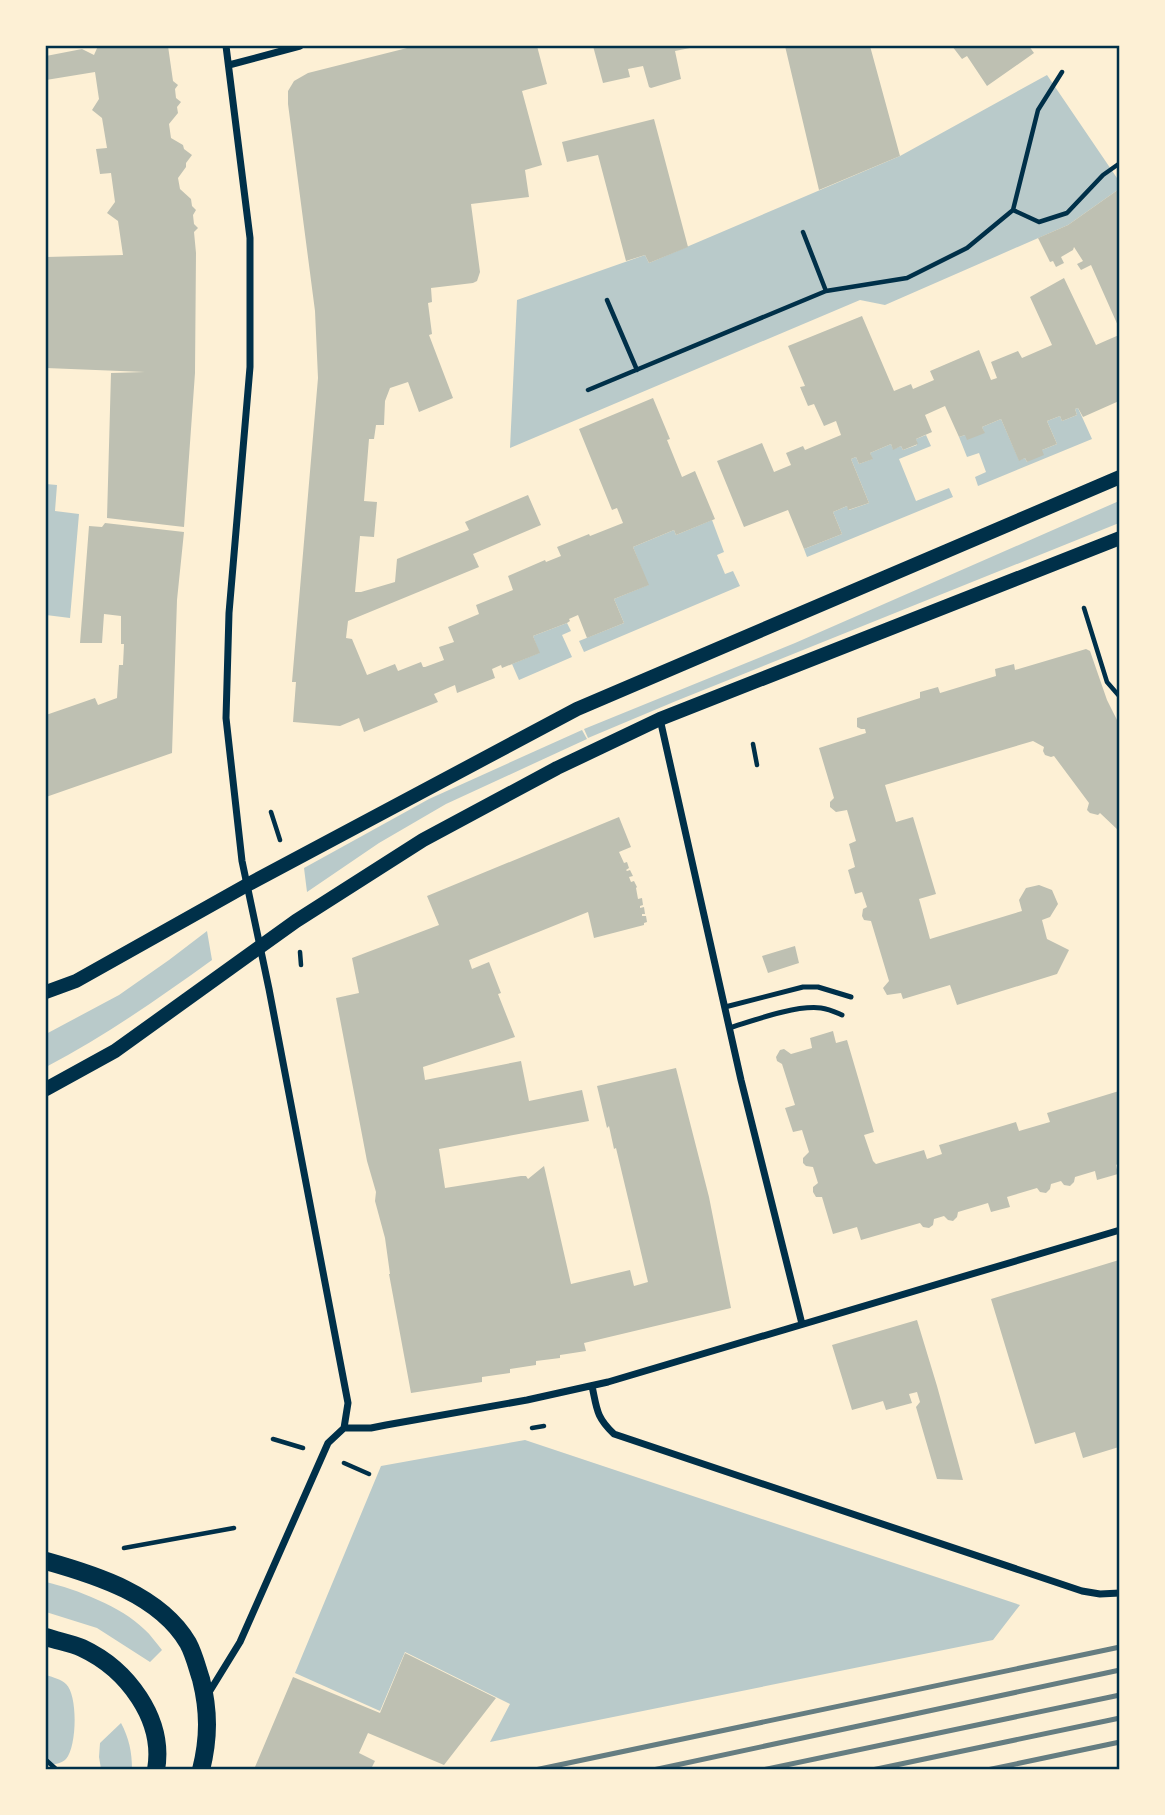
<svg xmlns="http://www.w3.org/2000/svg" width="1165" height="1815" viewBox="0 0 1165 1815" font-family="Spectral,serif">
<rect width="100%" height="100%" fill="#fdf0d5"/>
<path fill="#b9caca" d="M 1047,75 L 1119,181 L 1119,189 L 1068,225 L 885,305 L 860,300 L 510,448 L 517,300 L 645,255 L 649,263 L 900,156 Z
M 1078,408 L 1092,439 L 978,486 L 975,477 L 986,472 L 979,453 L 967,457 L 959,437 L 965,435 L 984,432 L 982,427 L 1001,419 L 1019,460 L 1025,458 L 1027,462 L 1042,450 L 1057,444 L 1047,421 L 1060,416 L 1062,421 L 1077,415 L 1075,409 Z
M 926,435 L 931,446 L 899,459 L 916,501 L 949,488 L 953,497 L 807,557 L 804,549 L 842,534 L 833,512 L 847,506 L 849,510 L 869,503 L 851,459 L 856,457 L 859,464 L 872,459 L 870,453 L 891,444 L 893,449 L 901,446 L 903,450 L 917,445 L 916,439 Z
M 46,484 L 57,485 L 55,511 L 79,514 L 70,618 L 46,615 Z
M 1119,501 L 1119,523 L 676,701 L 588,738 L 584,729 L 795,643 Z
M 712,520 L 724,552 L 717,555 L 725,574 L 733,571 L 740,586 L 584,652 L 579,641 L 624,623 L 614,599 L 648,585 L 633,547 L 674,530 L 676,535 Z
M 567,623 L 571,631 L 562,635 L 572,657 L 519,680 L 512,664 L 539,653 L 533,636 Z
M 582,730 L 587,739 L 446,804 L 379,843 L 307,892 L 304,868 L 429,799 Z
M 207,931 L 212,960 C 158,999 105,1036 46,1067 L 46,1034 L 119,995 L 169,960 Z
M 525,1440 L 1020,1605 L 993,1640 L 490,1742 L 510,1704 L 405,1652 L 380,1711 L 295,1673 L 381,1466 Z
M 46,1582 C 76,1589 122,1607 144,1629 C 151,1635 156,1643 162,1650 L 150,1662 L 97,1628 L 46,1612 Z
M 46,1675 C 52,1677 61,1679 66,1684 C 78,1695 77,1747 66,1759 C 61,1764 53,1764 46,1766 Z
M 121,1723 C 129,1738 132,1752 132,1769 L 101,1769 L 99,1757 L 100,1743 Z"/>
<path fill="#bec0b2" d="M 98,46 L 168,46 L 173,81 L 178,85 L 175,89 L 176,98 L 181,102 L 177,107 L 178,113 L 169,124 L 171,138 L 183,145 L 184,149 L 192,155 L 186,163 L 186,167 L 178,178 L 180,189 L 191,199 L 192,206 L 196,210 L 193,215 L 194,224 L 198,228 L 194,232 L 196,253 L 195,373 L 184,527 L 107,518 L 111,373 L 145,372 L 46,368 L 46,257 L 123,255 L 118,221 L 107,213 L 115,202 L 111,173 L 100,174 L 96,149 L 107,148 L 102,118 L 92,110 L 99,99 L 95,72 L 46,80 L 46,56 L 82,49 L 94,55 Z
M 415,46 L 537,46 L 547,84 L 522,91 L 542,165 L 525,170 L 529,197 L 471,204 L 480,272 L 477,281 L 473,283 L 431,288 L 432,302 L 428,303 L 432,334 L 429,335 L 453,398 L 419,412 L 408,382 L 390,388 L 385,401 L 384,425 L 376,425 L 374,439 L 369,439 L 364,501 L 377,502 L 374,537 L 360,536 L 355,592 L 361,592 L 395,582 L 397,559 L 469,530 L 465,522 L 528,495 L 541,525 L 473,554 L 479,567 L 348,621 L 346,638 L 352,639 L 367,675 L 395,664 L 398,671 L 421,662 L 423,667 L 425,667 L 444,660 L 439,647 L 454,642 L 448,627 L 479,614 L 476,605 L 513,590 L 508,576 L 545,560 L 546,562 L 561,556 L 557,547 L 589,534 L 590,536 L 623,523 L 617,508 L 612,510 L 579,429 L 653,398 L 670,439 L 667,440 L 682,477 L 695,471 L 715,519 L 676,535 L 674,530 L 633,547 L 649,585 L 614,599 L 624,623 L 587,638 L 578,615 L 569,619 L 570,621 L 567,623 L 533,636 L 540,653 L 502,668 L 501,665 L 492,669 L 495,678 L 457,693 L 455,685 L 434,694 L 438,702 L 364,732 L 359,718 L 340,726 L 293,722 L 296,682 L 292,682 L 318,378 L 315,311 L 288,104 L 288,91 L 294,81 L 308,73 Z
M 593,46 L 695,46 L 695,47 L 675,51 L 681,79 L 651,88 L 649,87 L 643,66 L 628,69 L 630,77 L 603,83 Z
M 785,46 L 870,46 L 900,156 L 819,190 Z
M 952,46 L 1029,46 L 1034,53 L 987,86 L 967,56 L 962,59 Z
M 654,119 L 688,247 L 649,263 L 645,255 L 626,261 L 598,155 L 567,162 L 562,142 Z
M 1119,189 L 1119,328 L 1091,265 L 1081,270 L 1077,264 L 1083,261 L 1074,247 L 1073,250 L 1061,257 L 1064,263 L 1056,267 L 1053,261 L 1050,262 L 1038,238 L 1068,225 Z
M 1064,278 L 1096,345 L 1119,335 L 1119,401 L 1083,417 L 1078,408 L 1075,409 L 1077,415 L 1062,421 L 1060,416 L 1047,421 L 1057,444 L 1042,450 L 1044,455 L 1027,462 L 1025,458 L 1019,461 L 1001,419 L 982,427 L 985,433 L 967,440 L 965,435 L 959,437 L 945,406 L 925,415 L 932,432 L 916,439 L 918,444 L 903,450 L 901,446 L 893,450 L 891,444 L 870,453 L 873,459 L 859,464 L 856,457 L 851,459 L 869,503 L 848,510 L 847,506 L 833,512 L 842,534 L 804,549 L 788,510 L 744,527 L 717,461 L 762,443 L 774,472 L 791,465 L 786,453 L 803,446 L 805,450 L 841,435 L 836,421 L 824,426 L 814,404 L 808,406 L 800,387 L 805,386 L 788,346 L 862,316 L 894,391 L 911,384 L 913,389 L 934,380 L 930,371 L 979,350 L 991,380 L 997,378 L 991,362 L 1018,351 L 1022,358 L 1052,345 L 1030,297 Z
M 105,523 L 184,532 L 177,600 L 172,753 L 46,797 L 46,715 L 95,698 L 98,705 L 117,698 L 119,665 L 123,665 L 124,644 L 121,644 L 121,616 L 104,614 L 102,643 L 80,643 L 89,526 L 102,527 Z
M 1086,649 L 1090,651 L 1107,700 L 1119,724 L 1119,831 L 1100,813 L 1098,815 L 1090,813 L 1087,810 L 1089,803 L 1054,756 L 1051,757 L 1045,755 L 1043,751 L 1044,747 L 1033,741 L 885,785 L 896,822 L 913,817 L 936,894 L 919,899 L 930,939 L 1022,911 L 1019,900 L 1026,888 L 1039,885 L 1052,890 L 1058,904 L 1050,917 L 1042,920 L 1047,939 L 1069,950 L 1057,974 L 957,1005 L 950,985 L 903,999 L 901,993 L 887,995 L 883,988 L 889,981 L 871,921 L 864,920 L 862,916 L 863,909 L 867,907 L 862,892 L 855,894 L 848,870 L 855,867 L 849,844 L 856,841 L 847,810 L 836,812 L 830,807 L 830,802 L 834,798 L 819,748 L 866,733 L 865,729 L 861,729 L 857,727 L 857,718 L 920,698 L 920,692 L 938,687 L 940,693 L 996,676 L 995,669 L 1014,664 L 1015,670 Z
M 619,817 L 631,847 L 619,852 L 624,863 L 627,862 L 629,868 L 626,870 L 627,871 L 630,870 L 633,876 L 629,877 L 631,882 L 634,881 L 637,887 L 636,888 L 638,899 L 642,898 L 643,905 L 640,906 L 640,908 L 644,907 L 645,914 L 642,914 L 642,916 L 646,916 L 647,922 L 644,923 L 644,925 L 594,938 L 588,912 L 469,960 L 472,969 L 489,962 L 501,993 L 498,994 L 515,1037 L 423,1067 L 425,1080 L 521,1061 L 529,1101 L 582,1090 L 589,1121 L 439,1149 L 445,1188 L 521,1176 L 526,1176 L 528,1179 L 544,1166 L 571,1284 L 630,1270 L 634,1286 L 648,1282 L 616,1148 L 614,1149 L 609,1126 L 607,1128 L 597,1086 L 676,1068 L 709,1197 L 731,1308 L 584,1343 L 586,1351 L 560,1355 L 560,1358 L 536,1361 L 536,1365 L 510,1369 L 510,1373 L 482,1377 L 482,1382 L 411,1393 L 389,1274 L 390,1274 L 385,1238 L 375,1201 L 376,1192 L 367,1161 L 336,998 L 359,993 L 352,958 L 439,925 L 427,896 Z
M 795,946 L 799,963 L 768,973 L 762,956 Z
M 833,1031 L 836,1043 L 847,1040 L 874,1132 L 864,1135 L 873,1161 L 876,1164 L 924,1150 L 927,1159 L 942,1154 L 939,1145 L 1016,1122 L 1019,1131 L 1050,1122 L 1047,1113 L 1119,1091 L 1119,1163 L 1116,1165 L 1118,1174 L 1097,1180 L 1095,1171 L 1075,1177 L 1074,1182 L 1070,1186 L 1064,1185 L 1061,1181 L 1051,1184 L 1050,1189 L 1046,1193 L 1040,1192 L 1037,1188 L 1007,1197 L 1010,1207 L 991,1212 L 988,1203 L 958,1212 L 957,1217 L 953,1221 L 948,1220 L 944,1216 L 934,1219 L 933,1225 L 929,1228 L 923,1227 L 920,1223 L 861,1240 L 857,1227 L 833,1234 L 822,1197 L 816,1197 L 813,1192 L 813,1187 L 818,1183 L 813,1167 L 806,1166 L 803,1163 L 803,1158 L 809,1152 L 802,1130 L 793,1132 L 785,1108 L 795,1105 L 782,1064 L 777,1061 L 776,1057 L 780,1050 L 784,1049 L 791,1054 L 812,1048 L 810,1038 Z
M 1119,1260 L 1119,1447 L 1083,1458 L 1075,1432 L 1035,1444 L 991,1299 Z
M 917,1320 L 937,1386 L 963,1480 L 937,1479 L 916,1407 L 920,1402 L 917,1392 L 909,1394 L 912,1403 L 886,1410 L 883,1401 L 852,1410 L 832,1345 Z
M 405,1653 L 496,1698 L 444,1765 L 368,1733 L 359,1753 L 375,1761 L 371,1769 L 261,1769 L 255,1767 L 293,1677 L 380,1713 Z"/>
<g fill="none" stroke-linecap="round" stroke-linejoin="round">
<path stroke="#003049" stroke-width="4.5" d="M 1013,210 L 1038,110 L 1062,72
M 803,232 L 826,291
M 607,300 L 637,370
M 588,390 L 826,291 L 907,278 L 967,248 L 1013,210 L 1039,222 L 1067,213 L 1103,175 L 1120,163
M 1084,608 L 1107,682 L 1120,697
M 753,744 L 757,765
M 271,812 L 280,840
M 300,952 L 301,965
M 532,1428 L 544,1426
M 273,1439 L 303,1448
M 344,1463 L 369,1474
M 124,1548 L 234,1528
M 46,1760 L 57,1770"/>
<path stroke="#003049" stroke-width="5" d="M 725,1007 L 803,987 L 818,987 L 851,997
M 729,1028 C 755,1020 795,1005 821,1008 C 829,1009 835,1012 842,1015"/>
<path stroke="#003049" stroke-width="7" d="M 229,65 L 300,46
M 660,719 L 741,1080 L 802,1324
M 592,1386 C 597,1409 596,1417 614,1434 L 1082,1591 L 1100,1594 L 1120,1593
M 344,1428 L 371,1428 L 386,1425 L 527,1400 L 608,1382 L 1120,1230
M 208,1694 L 240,1642 L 328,1443 L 344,1428 L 348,1403 L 269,989 L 242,861 L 226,718 L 229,613 L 250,367 L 250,238 L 226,46"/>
<path stroke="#003049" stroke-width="14" d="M 46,992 L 76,981 L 247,885 L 577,709 L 1120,477
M 46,1089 L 115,1051 L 296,921 L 423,840 L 557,768 L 660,719 L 1120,538"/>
<path stroke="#003049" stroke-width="18" d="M 46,1561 C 96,1575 160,1595 188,1643 C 194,1654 197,1667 201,1679 C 209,1711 209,1738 201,1770
M 46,1637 C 57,1641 71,1643 82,1648 C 127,1669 165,1719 156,1770"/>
<path stroke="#657d81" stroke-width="5" d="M 535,1770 L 1120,1647
M 653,1770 L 1120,1670
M 762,1770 L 1120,1695
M 872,1770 L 1120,1718
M 987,1770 L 1120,1742"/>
</g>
<rect width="1165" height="1815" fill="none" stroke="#fdf0d5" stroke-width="94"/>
<rect x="47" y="47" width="1071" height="1721" fill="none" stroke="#003049" stroke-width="2.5"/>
</svg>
